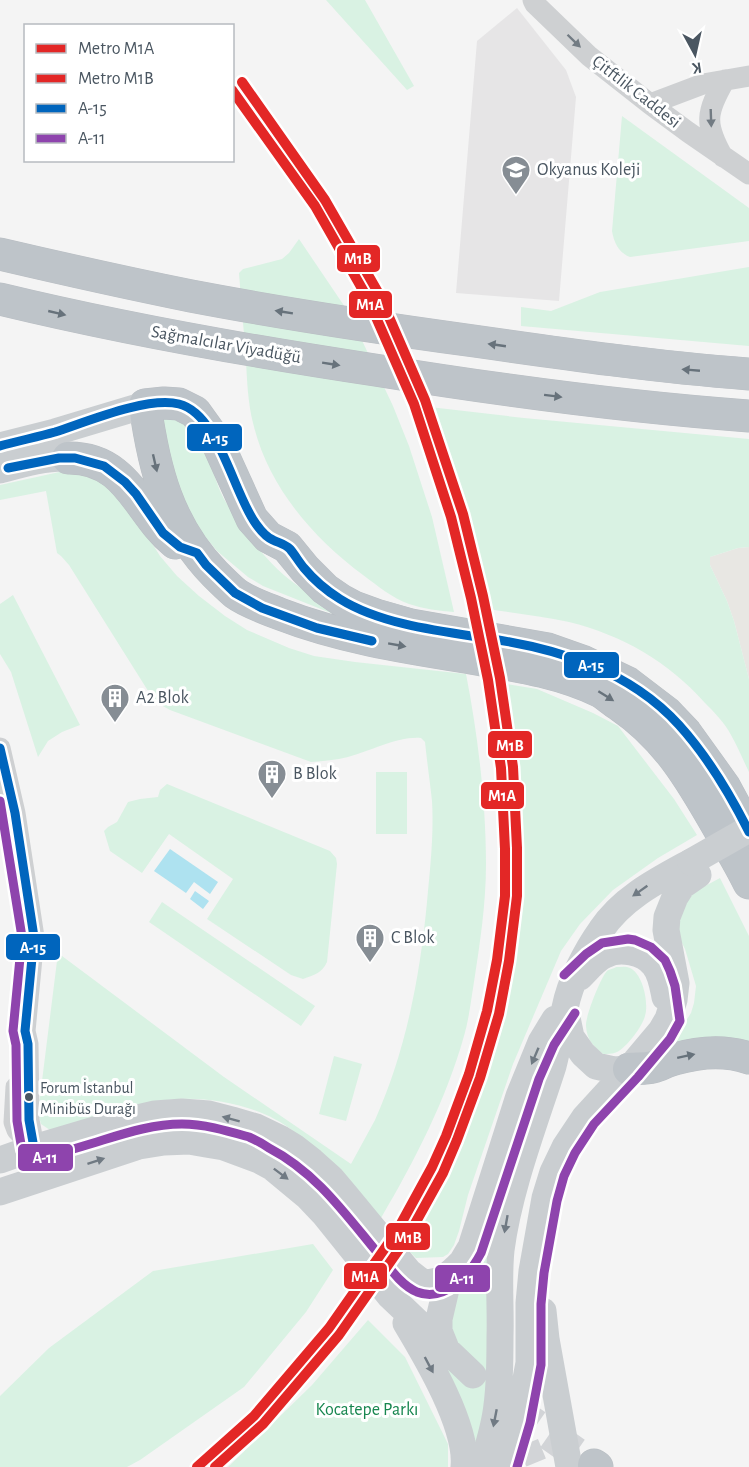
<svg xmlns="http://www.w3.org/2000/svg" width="749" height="1467" viewBox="0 0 749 1467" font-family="'Alegreya Sans',sans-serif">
<rect width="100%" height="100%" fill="#f4f4f4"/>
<path fill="#e8e7e3" d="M 749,547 L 749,679 L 734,621 L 727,601 L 710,565 L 710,557 L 738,548 Z"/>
<path fill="#e6e5e6" d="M 517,8 L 566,70 L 576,97 L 559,301 L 456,293 L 477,41 Z"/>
<path fill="#d9f2e3" d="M 326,0 L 365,0 L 414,86 L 407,90 Z
M 622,116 L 749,208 L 749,241 L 630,257 C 619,253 614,243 612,231 Z
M 299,239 L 349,313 L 393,406 L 409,446 L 432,517 L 454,612 C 439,611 424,609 409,604 C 392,598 378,586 363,575 C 312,537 268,486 253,423 C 248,403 247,381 246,360 C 244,331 241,302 239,273 L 243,269 L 282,259 L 289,253 Z
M 749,267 L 749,346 L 521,326 L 521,307 L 551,311 L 600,292 Z
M 421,406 L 524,418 L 749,439 L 749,547 L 738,548 L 710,557 L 710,565 L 727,601 L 734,621 L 749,679 L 749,772 C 743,760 738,747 731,735 C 725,723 714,712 705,703 C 669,662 622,635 569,622 C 540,616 511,613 482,608 L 459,518 L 436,446 Z
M 174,414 C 182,422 199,434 204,443 C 212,460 214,481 224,499 C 243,529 265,562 294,583 C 314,598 336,610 356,623 L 263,586 L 248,577 L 217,551 L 194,523 L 186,510 L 160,430 L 164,415 Z
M 64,471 L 75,472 L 105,483 L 137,519 L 160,556 L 177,576 L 199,596 L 225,616 L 247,630 L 289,648 L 314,656 L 355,662 L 466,674 C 478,735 486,803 486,864 C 486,904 480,943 474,982 C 471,1000 469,1019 464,1036 C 446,1100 415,1160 381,1218 C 361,1199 342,1179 322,1160 C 313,1151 303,1140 293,1131 C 261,1105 206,1095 167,1100 L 50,1130 L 41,1124 L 38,1113 L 58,953 L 224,1077 L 351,1164 C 359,1149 367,1135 375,1120 C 406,1051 420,976 427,902 C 430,869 434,835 432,801 C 430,782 427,762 425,742 L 421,738 C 398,736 371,751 348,757 C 336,760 324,761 311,762 L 170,710 L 161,705 L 150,694 L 69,565 L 61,556 L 57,553 L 46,491 L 0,500 L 0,485 Z
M 13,595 L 80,725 L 62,732 L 48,741 L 38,757 L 11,672 L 0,654 L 0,604 Z
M 501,683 L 537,689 L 593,713 L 618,726 L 674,799 L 697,835 L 658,858 L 613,890 L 580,924 L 561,951 L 513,1064 L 468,1195 L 459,1231 L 454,1245 L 448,1254 L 443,1257 L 416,1258 L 407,1249 L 428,1213 L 445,1173 L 495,1018 L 502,985 L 516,882 L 517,844 L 507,722 Z
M 376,772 L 407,772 L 407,834 L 376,834 Z
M 167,784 L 330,851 L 336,858 L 337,864 L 327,962 C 322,973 314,975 303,979 L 291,975 L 207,919 L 233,879 L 169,834 L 142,873 L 110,851 L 104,831 L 108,827 L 117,822 L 128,802 L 140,799 L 158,797 L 160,790 Z
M 720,878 L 749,936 L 749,1048 L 657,1053 L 676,1036 L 691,1013 L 694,1003 L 696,986 L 685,949 L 679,937 L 679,913 L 694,892 Z
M 162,902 L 315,1006 L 301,1026 L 149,922 Z
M 616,967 C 621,967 626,966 630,968 C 643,974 649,1003 645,1016 C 642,1027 627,1047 617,1052 C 613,1054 607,1054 603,1054 C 593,1046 587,1040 586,1026 C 585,1017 601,977 607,971 C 608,970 615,968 616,967 Z
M 334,1056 L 362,1064 L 346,1121 L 319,1114 Z
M 156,1125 L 227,1126 L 304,1164 L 363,1229 L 354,1236 L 237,1140 L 58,1159 L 55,1152 Z
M 492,1211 L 491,1361 L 478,1459 L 435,1348 L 454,1349 L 447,1309 Z
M 313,1244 L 333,1270 L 306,1312 L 244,1387 L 140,1460 L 127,1467 L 0,1467 L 0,1396 L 49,1348 L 153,1271 Z
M 368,1320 L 405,1357 L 448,1444 L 448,1467 L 228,1467 L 312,1385 Z"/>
<path fill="#aee2f0" d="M 170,849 L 218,882 L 210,894 L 194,882 L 186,893 L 154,871 Z
M 195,891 L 209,901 L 203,909 L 190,899 Z"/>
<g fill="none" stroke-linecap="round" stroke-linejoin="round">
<path stroke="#d2d4d7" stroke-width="21" stroke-dasharray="21 10" stroke-linecap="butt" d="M 515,1415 L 527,1440 L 538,1467"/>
<path stroke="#d2d4d7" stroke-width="32" stroke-dasharray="32 16" stroke-linecap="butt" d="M 510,1407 L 586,1460"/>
<g stroke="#b9bec3" stroke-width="33">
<path id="highway" d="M 0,254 C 64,269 127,283 191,296 C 285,314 379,328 474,341 C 565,354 657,367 749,374
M 0,299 C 124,329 249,351 375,370 C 499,390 624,407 749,416
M 68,458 C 128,457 138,513 175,543
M 749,832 L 724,786 L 686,733 L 666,712 L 628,683 L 582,661 L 548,649 L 411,625 L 376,615 L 354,607 L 341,600 L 325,589 L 305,569 L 287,547 L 268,537 L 252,519 L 218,444 L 195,412 L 179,404 L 164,403 L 145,405 C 154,469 168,526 215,574 C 221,580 228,587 235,593 C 247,602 265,608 280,614 C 339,637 402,647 465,657 C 511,665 558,671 601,692 C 607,696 613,701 619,705 C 667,738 690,778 718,827 C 728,845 740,864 749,883
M 629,1069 C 637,1068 645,1069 653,1067 C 660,1065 667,1061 675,1059 C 699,1052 725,1050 749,1058
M 594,1465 L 597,1467"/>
</g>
<path stroke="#ced0d2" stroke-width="21" d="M 533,0 L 535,4 L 589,56 L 650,104 L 688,132 L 749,174
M 650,104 L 703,84 L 749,76
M 723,157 C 704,124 706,112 725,80
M 0,748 L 15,813 L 34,937 L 25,1031 L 28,1044 L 29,1120 L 40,1179
M 16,1087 L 14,1122 L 17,1130 L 33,1147"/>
<path stroke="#caced1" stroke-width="27" d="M 0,446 L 55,432 L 145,405
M 0,470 C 22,464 46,457 68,458
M 580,977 C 588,969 596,959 605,955 C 620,947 644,952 654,965 C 661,973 663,987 665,997
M 566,1013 L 571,1037 L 583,1054 L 596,1066 L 614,1070 L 629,1069
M 0,1160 L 34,1148 L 125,1121 L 155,1114 L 182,1112 L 209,1114 L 232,1120 L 256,1127 L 281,1139 L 294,1147 L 312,1161 L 331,1178 L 347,1197 L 409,1272 C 413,1275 417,1279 421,1281 C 439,1288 455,1269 466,1258
M 0,1192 L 139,1146 L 164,1142 L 189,1141 L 206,1144 L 224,1147 L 259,1160 L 272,1167 L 307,1196 L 325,1215 L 390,1296 L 473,1375
M 543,1311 L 546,1339 L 569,1467
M 406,1323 C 427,1358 468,1427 464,1467
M 447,1351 L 439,1331 L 439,1319 L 446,1289 L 471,1247 L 519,1096 L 541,1042 L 555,1019
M 482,1467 C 488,1447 495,1426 497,1405 C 500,1383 500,1359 500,1337 C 501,1308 498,1279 501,1250 C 509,1189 534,1125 553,1066 C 558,1047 561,1028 565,1008 C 570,982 586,951 601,930 C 622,898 658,880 691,862
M 505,1467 L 518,1421 L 529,1363 L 529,1303 L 532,1271 L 545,1198 L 553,1172 L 565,1147 L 585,1117 L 629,1069 L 661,1031 L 668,1019 L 674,1000 L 676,983 L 666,930 L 667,917 L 675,897 L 682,886 L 698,875"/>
<use href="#highway" stroke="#bec4c9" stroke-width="32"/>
<path stroke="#caced1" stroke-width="27" d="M 691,862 L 749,829"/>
<g stroke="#fff" stroke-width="14">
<path id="bus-1" d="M 0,446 C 18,441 37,437 55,432 C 86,422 147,396 179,404 C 219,414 233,493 256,524 C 261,531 266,537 273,540 C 279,543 285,544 290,549 C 295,555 299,562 304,568 C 314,580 327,591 340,599 C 380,624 438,631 485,638 C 557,648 629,670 679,725 C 708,757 730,794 749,832
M 8,468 L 59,458 L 75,458 L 104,466 L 125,482 L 136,494 L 163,533 L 180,547 L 197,553 L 206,565 L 235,593 L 262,608 L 317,628 L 372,641
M 0,748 L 15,813 L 34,937 L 25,1031 L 28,1044 L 29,1120 L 34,1148"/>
</g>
<g stroke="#fff" stroke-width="14">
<path id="bus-2" d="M 0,801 L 22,937 L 13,1031 L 16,1045 L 17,1121 L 22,1150 L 27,1158 L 33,1160 L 37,1160 C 59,1153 81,1147 103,1140 C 129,1132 155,1124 182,1124 C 205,1124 228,1131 249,1137 C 256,1140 263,1144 269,1148 C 315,1172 343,1211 376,1251 C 388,1265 399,1284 417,1292 C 445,1303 470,1274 481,1253 L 539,1079 L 554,1045 L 575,1013
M 517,1467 L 530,1423 L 541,1365 L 541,1304 L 544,1273 L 557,1201 L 564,1176 L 575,1153 L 594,1124 L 638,1077 L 670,1039 L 680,1021 L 675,986 L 670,971 L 665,960 L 651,947 L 635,940 L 628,939 L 602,943 L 586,954 L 564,975"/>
</g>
<use href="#bus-1" stroke="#0065bd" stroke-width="9"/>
<use href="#bus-2" stroke="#8e44ad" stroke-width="9"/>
<g stroke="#fff" stroke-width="15">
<path id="metro-1" d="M 197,1467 L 254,1416 L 329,1328 L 397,1231 L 432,1167 L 446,1136 L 469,1074 L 487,1011 L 497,960 L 505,896 L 505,849 L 501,768 L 488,680 L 471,598 L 451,517 L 414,404 L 368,299 L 315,206 L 232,90"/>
</g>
<g stroke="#fff" stroke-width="15">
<path id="metro-2" d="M 215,1467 L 263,1424 L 339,1335 L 407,1238 L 443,1173 L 457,1140 L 480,1078 L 499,1014 L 509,961 L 517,896 L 517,848 L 513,767 L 500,678 L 483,596 L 463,514 L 425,400 L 379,294 L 325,200 L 242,82"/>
</g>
<use href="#metro-1" stroke="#e32726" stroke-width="10"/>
<use href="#metro-2" stroke="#e32726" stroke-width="10"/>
</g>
<defs><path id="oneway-solid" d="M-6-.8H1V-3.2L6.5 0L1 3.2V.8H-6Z" transform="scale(1.5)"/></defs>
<g fill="#727b83">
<use href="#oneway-solid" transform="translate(574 41) rotate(44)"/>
<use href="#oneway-solid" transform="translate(711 118) rotate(88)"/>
</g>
<g fill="#67727b">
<use href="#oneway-solid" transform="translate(284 312) rotate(-171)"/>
<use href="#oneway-solid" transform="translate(57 313) rotate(13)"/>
<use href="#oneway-solid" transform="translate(497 345) rotate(-172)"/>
<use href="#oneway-solid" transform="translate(331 364) rotate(9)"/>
<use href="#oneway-solid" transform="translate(691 370) rotate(-175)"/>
<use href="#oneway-solid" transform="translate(553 396) rotate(7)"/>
<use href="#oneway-solid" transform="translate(155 463) rotate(77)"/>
<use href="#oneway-solid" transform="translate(397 645) rotate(10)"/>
<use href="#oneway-solid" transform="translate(606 696) rotate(32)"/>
<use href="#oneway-solid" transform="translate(686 1056) rotate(-12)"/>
</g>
<g fill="#707a83">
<use href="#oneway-solid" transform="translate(640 891) rotate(145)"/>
<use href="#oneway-solid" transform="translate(535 1056) rotate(113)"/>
<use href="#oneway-solid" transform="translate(231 1119) rotate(-165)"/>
<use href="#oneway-solid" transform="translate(96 1161) rotate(-18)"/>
<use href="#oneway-solid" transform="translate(281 1174) rotate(37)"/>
<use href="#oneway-solid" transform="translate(506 1224) rotate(100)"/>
<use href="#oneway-solid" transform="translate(429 1365) rotate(62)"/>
<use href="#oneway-solid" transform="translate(495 1418) rotate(101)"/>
</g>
<defs>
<g id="school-pin" transform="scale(1.5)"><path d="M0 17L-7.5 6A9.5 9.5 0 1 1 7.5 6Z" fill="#868d94" stroke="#fff"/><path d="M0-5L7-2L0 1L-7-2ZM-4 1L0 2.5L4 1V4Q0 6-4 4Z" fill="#fff"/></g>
<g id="building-pin" transform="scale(1.5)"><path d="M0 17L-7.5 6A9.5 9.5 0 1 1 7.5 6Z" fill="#868d94" stroke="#fff"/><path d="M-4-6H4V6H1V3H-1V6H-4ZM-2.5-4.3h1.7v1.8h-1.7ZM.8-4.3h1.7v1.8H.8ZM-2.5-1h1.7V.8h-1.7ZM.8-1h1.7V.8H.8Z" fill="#fff"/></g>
</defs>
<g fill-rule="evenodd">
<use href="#school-pin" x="516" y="170"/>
<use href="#building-pin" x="115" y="698"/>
<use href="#building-pin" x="272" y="774"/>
<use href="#building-pin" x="370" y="938"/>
</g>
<circle fill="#4a5661" stroke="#fff" stroke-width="2" cx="29" cy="1097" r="5"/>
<g text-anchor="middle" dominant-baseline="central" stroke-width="6" stroke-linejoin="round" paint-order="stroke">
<g font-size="16" fill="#4a5661" stroke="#fff" text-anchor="start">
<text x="40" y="1088">Forum İstanbul<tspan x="40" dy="21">Minibüs Durağı</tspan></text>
</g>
<g font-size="18" fill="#4a5661" stroke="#fff">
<text transform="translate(636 92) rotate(38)">Çitftlik Caddesi</text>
<text transform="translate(226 345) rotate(10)">Sağmalcılar Viyadüğü</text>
</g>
<g font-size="18" fill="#4a5661" stroke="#fff" text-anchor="start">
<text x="537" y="170">Okyanus Koleji</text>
<text x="136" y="698">A2 Blok</text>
<text x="293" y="774">B Blok</text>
<text x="391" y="938">C Blok</text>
</g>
<g font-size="18" fill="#17864f" stroke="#fff">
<text x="367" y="1410">Kocatepe Parkı</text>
</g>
</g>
<g stroke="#fff" stroke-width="2">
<rect x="336" y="244" width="45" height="29" rx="6" fill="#e32726"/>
<rect x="348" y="290" width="45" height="29" rx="6" fill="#e32726"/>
<rect x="186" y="423" width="57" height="29" rx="6" fill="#0065bd"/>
<rect x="563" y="651" width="57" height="28" rx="6" fill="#0065bd"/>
<rect x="487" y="730" width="46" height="29" rx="6" fill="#e32726"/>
<rect x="480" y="781" width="45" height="29" rx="6" fill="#e32726"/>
<rect x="5" y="933" width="56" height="28" rx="6" fill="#0065bd"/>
<rect x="17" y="1143" width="57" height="29" rx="6" fill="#8e44ad"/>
<rect x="385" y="1222" width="46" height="29" rx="6" fill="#e32726"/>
<rect x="343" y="1262" width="45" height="28" rx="6" fill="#e32726"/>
<rect x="434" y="1264" width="57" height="29" rx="6" fill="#8e44ad"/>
</g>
<g font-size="16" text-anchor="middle" font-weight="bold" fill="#fff">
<text x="358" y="264">M1B</text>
<text x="370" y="310">M1A</text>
<text x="215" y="444">A-15</text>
<text x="591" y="671">A-15</text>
<text x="510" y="751">M1B</text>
<text x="502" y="801">M1A</text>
<text x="33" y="953">A-15</text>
<text x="45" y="1163">A-11</text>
<text x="408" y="1243">M1B</text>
<text x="365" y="1282">M1A</text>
<text x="462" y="1284">A-11</text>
</g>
<rect x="24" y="24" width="210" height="138" fill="#ffffff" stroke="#b7bbc0" stroke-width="1.5"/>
<rect x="36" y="44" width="30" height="9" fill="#e32726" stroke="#b7bbc0" stroke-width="1.5"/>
<text x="78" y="54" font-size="18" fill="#4a5661">Metro M1A</text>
<rect x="36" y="74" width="30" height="9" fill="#e32726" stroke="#b7bbc0" stroke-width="1.5"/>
<text x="78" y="84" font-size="18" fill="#4a5661">Metro M1B</text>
<rect x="36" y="104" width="30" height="9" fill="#0065bd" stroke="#b7bbc0" stroke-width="1.5"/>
<text x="78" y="114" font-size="18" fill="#4a5661">A-15</text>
<rect x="36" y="134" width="30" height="9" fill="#8e44ad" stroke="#b7bbc0" stroke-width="1.5"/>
<text x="78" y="144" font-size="18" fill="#4a5661">A-11</text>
<g transform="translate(695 54) rotate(172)" stroke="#ffffff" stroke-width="4.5" paint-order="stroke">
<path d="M0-4.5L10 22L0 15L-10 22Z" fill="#4a5661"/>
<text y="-9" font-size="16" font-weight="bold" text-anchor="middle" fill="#4a5661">K</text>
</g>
</svg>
